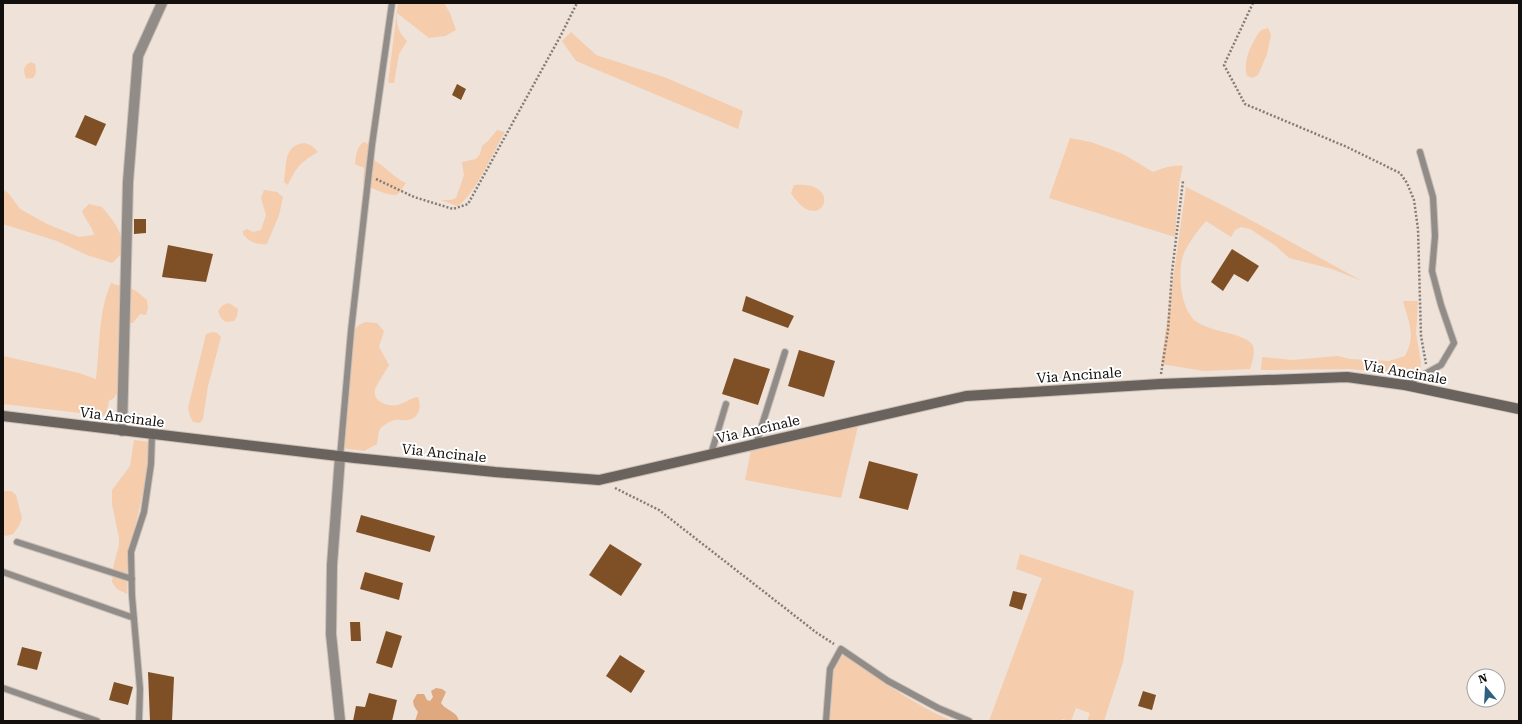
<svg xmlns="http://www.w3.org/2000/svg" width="1522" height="724" viewBox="0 0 1522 724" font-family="'Roboto Serif',serif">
<rect width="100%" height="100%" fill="#eee2d9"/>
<path fill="#f5ccac" d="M 398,3 L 444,3 L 450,13 L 456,30 L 445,36 L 429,38 L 397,13 C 397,27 398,31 407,41 L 399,54 L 394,83 L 388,83 Z
M 1268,28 L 1271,35 L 1267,54 L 1258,75 L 1252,78 L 1247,76 C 1242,61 1252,42 1261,30 Z
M 571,32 L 596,55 L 664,77 L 743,111 L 738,129 L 576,61 L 562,41 Z
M 31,62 L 35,64 C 37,72 36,81 26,78 C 23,70 23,66 31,62 Z
M 497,130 L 505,132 C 494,150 474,197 457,206 L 441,200 L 451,200 L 456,198 L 464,175 L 462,162 L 476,159 L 480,154 L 482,146 L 488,141 Z
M 1070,138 L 1091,142 L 1123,154 L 1153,172 C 1163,168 1172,165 1183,166 L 1179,184 L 1175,237 L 1049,198 Z
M 364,142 L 370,145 L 369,158 C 383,163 392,177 406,183 C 403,186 401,192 398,194 C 391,198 370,187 363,184 L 364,168 L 355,164 C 356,156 356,147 364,142 Z
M 305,143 L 312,146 L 318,152 C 301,162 296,167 288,185 L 284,182 C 287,164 283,145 305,143 Z
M 794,185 C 848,181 819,239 791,193 Z
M 1186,187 C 1246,216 1303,249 1362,281 L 1332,269 L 1289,258 L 1276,246 L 1250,229 L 1241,227 L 1235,230 L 1231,237 L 1206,221 C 1198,230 1185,247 1182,259 C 1178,277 1181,311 1197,322 C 1211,332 1242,333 1251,343 C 1257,349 1252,362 1250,369 L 1204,371 L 1161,364 Z
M 3,189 L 9,194 L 20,209 L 47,224 L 79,237 L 94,235 C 92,225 85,220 82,211 L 89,204 L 102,207 C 112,219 127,236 121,253 C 119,257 115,260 112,263 L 87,255 L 57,241 L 3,224 Z
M 264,190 L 277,192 L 283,197 L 279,215 L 267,244 C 257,245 249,242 243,234 L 243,231 L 247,229 L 253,232 L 261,230 L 266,215 L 261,198 Z
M 111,283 C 118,286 124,286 130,288 C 136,290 142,296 147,300 L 148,308 L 146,315 L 140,314 L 133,323 L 123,322 L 118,391 L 114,398 L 109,401 L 106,416 L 3,404 L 3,356 L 79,373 L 96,379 C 100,348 98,312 111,283 Z
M 1403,301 L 1418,301 L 1416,333 L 1421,363 L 1420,370 L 1416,375 L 1349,369 L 1261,370 L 1262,357 L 1292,360 L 1338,356 L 1350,359 L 1389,361 L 1405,356 C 1416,335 1409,323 1403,301 Z
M 229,303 L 238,309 L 237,316 L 234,321 L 226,322 L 221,318 L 218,311 L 223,305 Z
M 365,322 L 377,323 L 384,331 L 379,347 L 389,365 C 387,369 375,387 375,390 C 372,402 389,407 398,405 C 405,403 410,398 418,397 C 422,407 419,418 408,420 C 403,421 399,419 395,420 C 390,421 381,426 379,431 C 378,435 378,440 377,444 L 364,451 L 342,448 L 353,331 L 359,325 Z
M 213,332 L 217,333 L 221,337 L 208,386 L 203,419 L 200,423 L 193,422 L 190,416 L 188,408 L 206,334 Z
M 858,426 L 841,498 L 745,480 L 751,450 Z
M 134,440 L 149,442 C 149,483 135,520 128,560 C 126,571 127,583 127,594 L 117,589 L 112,582 L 114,564 L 119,545 L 119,538 L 112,504 L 112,490 L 130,466 Z
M 3,491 L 11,491 L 16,495 L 22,518 L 19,526 L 13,534 L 6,536 L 3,534 Z
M 1020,554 L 1134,591 L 1123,662 L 1104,721 L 1087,721 L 1090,713 L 1076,708 L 1071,721 L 1062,719 L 1061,721 L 989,721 L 1042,578 L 1016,569 Z
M 840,652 C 876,677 912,704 952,721 L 826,721 L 830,669 Z"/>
<path fill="#dfa87e" d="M 436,688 L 442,689 L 446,692 L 441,703 C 446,711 457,711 459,721 L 415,721 L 418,712 L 414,706 L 413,701 L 417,694 L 424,694 L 427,700 L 430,701 L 433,697 L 431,691 Z"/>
<path fill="#7f4f25" d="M 457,84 L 466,89 L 461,100 L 452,95 Z
M 85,115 L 106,124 L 96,146 L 75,137 Z
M 134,219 L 146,219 L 146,233 L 134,234 Z
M 168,245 L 213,254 L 206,282 L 162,277 Z
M 1232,249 L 1259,266 L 1248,282 L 1234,274 L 1223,291 L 1211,282 Z
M 746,296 L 794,316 L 788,328 L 742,311 Z
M 799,350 L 835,361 L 824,397 L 788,386 Z
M 734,358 L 770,369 L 758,405 L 722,394 Z
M 869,461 L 918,474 L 908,510 L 859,498 Z
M 361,515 L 435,536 L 430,552 L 356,532 Z
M 610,544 L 642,564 L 621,596 L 589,575 Z
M 365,572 L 403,583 L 399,600 L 360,589 Z
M 1013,591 L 1027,594 L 1022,610 L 1009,606 Z
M 350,622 L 360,622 L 361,641 L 351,641 Z
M 386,631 L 402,636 L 392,668 L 376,663 Z
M 22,647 L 42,652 L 37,670 L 17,665 Z
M 620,655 L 645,671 L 631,693 L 606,676 Z
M 148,672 L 174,677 L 172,721 L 150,721 Z
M 114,682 L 133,687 L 128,705 L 109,700 Z
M 1143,691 L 1156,695 L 1152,710 L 1138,706 Z
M 369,693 L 397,700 L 392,721 L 353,721 L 356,706 L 365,707 Z"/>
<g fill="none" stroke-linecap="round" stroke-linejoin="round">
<g stroke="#cbc0b8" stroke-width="8">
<path id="lane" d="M 1405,385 L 1441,365 L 1454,343 L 1441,305 L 1432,271 L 1435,236 L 1433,197 L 1420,152
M 756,444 L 785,352
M 711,454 L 726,404
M 340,457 L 351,331 L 372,145 L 392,3
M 17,542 L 132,579
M 3,572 L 134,618
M 3,688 L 97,721
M 139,721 L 140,689 L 132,596 L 131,552 L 144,512 L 151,464 L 152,435
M 826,721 L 830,669 L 841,649 L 888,681 L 938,708 L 969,721"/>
</g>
<g stroke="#cbc0b8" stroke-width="12">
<path id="street" d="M 122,431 L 128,182 L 138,56 L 162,3
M 340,457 L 332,565 L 331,634 L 340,721"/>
</g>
<g stroke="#cbc0b8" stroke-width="12">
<path id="secondary" d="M 3,416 L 355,458 L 495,472 L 599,480 L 966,396 L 1160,384 L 1347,377 L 1405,385 L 1519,409"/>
</g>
<path stroke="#847c76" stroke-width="2.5" stroke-dasharray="2 2" stroke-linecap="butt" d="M 1253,3 L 1224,65 L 1245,104 L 1347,147 L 1400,173 L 1407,183 L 1414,200 L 1418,229 L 1421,336 L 1426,364
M 376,179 L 414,197 L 453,209 L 468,204 L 561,35 L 577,3
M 1161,374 L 1168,330 L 1172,272 L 1183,181
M 615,488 L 659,510 L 817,633 L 834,644"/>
<use href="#lane" stroke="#918c88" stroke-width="6"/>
<use href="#street" stroke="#918c88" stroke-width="10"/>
<use href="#secondary" stroke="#69625d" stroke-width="10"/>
</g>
<g text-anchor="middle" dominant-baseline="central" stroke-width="4" stroke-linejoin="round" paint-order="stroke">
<g font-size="14" fill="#130f0c" stroke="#fff">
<text transform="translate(1405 372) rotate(10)">Via Ancinale</text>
<text transform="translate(1079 375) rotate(-4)">Via Ancinale</text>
<text transform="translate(122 417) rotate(7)">Via Ancinale</text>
<text transform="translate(758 429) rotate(-13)">Via Ancinale</text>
<text transform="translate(444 453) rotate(6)">Via Ancinale</text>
</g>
</g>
<rect width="1522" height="724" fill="none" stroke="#130f0c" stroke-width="8"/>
<g transform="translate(1486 688) rotate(342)"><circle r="19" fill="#ffffff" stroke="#a19f9e"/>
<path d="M0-3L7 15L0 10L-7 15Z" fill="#30607f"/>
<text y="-6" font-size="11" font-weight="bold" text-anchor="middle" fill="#130f0c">N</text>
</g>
</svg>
